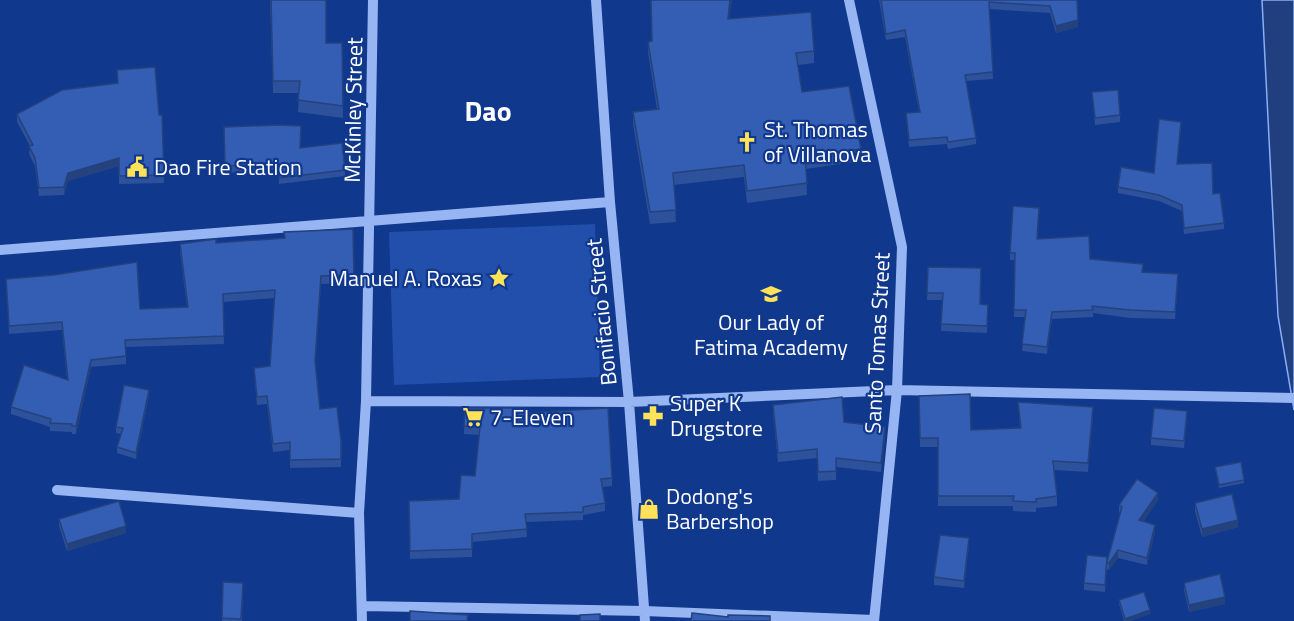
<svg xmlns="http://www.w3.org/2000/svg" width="1294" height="621" viewBox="0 0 1294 621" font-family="'Titillium Web',sans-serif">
<rect width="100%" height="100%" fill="#10388c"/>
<path fill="#214fab" d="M 595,224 L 600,377 L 394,385 L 389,232 Z"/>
<path fill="#213f7e" stroke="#88aef6" stroke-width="1.5" d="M 1262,0 L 1294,0 L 1294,410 L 1278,316 Z"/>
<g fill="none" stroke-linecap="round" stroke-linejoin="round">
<path stroke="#96b5f2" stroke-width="10" d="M 596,0 L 610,202 L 629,402 L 645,621
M 849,0 L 902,247 L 897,390 L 874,621
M 0,250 L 610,202
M 366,401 L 629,402 L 897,390 L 1294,398
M 57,490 L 359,513
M 362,606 L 644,611 L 874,620
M 362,621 L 359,513 L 366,401 L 373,0"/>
</g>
<path fill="#2d519a" d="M 270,0 L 326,43 L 342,43 L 343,118 L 298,112 L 299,93 L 273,93 Z
M 732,0 L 729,19 L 814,51 L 814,63 L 798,65 L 802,92 L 861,149 L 861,161 L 806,169 L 807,195 L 747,203 L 744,177 L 674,185 L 676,222 L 650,224 L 633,124 L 633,112 L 657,109 L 648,53 L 648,42 L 652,41 Z
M 879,0 L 1077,0 L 1078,27 L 1056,33 L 1050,13 L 989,9 L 993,79 L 966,81 L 976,138 L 976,144 L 948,149 L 947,144 L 909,147 L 906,113 L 919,112 L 905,37 L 886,40 Z
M 117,70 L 159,115 L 162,115 L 164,183 L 119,184 L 119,166 L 68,181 L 64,195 L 39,196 L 35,166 L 29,154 L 30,146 L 17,122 L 17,114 L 118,83 Z
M 1092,92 L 1120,115 L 1120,122 L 1095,125 Z
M 224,127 L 300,148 L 345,170 L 345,176 L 279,184 L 279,170 L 225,173 Z
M 1181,127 L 1177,164 L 1213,194 L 1224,223 L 1224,229 L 1184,234 L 1182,211 L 1159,201 L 1118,193 L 1118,187 L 1154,173 Z
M 353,229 L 354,283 L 321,284 L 315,365 L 320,409 L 341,441 L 341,467 L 290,468 L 290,450 L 273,452 L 267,404 L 257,405 L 254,368 L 270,366 L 275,298 L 223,302 L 224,344 L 126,347 L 126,364 L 91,367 L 76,434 L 72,434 L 72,432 L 50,431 L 50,427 L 11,414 L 11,407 L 67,379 L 62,330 L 9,334 L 6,279 L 140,309 L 187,307 L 180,252 L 180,244 L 216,243 L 284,238 Z
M 1038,239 L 1090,259 L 1178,281 L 1175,319 L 1130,318 L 1093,313 L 1093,317 L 1052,319 L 1047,354 L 1022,351 L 1025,317 L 1014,317 L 1015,260 L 1010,260 L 1010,253 Z
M 928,267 L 980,304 L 988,312 L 987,333 L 941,331 L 942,300 L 927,300 Z
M 149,396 L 136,459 L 117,453 L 117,447 L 121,434 L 116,433 L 116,427 Z
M 919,396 L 971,430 L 1020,428 L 1018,402 L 1093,416 L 1088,472 L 1054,470 L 1057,496 L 1057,506 L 1036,508 L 1036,512 L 1013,511 L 1013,506 L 938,506 L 938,447 L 920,447 Z
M 773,405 L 885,436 L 881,472 L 836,467 L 836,480 L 818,481 L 817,458 L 778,462 L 773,414 Z
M 465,408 L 523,413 L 612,478 L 612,486 L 603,487 L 605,503 L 605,511 L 583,515 L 583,520 L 526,522 L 527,537 L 472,542 L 472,557 L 410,559 L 409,501 L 459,499 L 475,476 L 479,435 L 464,434 Z
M 1187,418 L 1184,448 L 1151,445 L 1151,438 Z
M 1215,467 L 1244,480 L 1244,483 L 1219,488 Z
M 1158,500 L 1143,522 L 1155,532 L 1147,565 L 1118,558 L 1109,570 L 1107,569 L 1107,565 L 1105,592 L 1084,590 L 1084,583 L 1107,562 L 1120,513 L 1119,512 L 1119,505 Z
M 1195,503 L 1238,527 L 1202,537 L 1195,511 Z
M 59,519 L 126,533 L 67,551 L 59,526 Z
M 969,545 L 964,588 L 934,585 L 934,577 Z
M 223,582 L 243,583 L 242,621 L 222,621 Z
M 1184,583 L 1225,604 L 1189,612 L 1184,590 Z
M 1119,600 L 1150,614 L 1130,621 L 1124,621 L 1119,604 Z"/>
<path fill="#24427d" d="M 730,0 L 732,0 L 728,31 L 728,19 Z
M 1078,20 L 1078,27 L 1056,33 L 1056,26 Z
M 119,158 L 119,166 L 68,181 L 64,195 L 64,187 L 68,173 Z
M 321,276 L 321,284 L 315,369 L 315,361 Z
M 1052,312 L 1052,319 L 1047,354 L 1047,347 Z
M 91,360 L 91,367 L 76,434 L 76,426 Z
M 149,390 L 149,396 L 136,459 L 136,453 Z
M 1093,407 L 1093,416 L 1088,472 L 1088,463 Z
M 885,427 L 885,436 L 881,472 L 881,463 Z
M 1158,493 L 1158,500 L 1139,528 L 1139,520 Z
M 1238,520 L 1238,527 L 1202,537 L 1202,529 Z
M 1155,525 L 1155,532 L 1147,565 L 1147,558 Z
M 126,526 L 126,533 L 67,551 L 67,544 Z
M 969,538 L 969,545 L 964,588 L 964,581 Z
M 1118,550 L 1118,558 L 1109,570 L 1109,563 Z
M 1225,597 L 1225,604 L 1189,612 L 1189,605 Z
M 1150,610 L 1150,614 L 1130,621 L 1125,621 L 1125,619 Z"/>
<path fill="#345eb3" stroke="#24427d" stroke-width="1.5" d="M 271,0 L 326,0 L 326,43 L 342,43 L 343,106 L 298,100 L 300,81 L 273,81 Z
M 651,0 L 730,0 L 728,19 L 811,12 L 814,51 L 796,53 L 802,92 L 849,86 L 861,149 L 805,157 L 807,183 L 747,191 L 744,165 L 673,173 L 676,210 L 650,212 L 633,112 L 659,109 L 648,42 L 652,41 Z
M 881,0 L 1077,0 L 1078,20 L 1056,26 L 1050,6 L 989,2 L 993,72 L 965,75 L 976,138 L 948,142 L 947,137 L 909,140 L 906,113 L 920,112 L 905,30 L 886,34 Z
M 155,67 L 159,115 L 162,115 L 164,175 L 119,176 L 119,158 L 68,173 L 64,187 L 39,188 L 35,158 L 29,146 L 33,145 L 17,114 L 62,90 L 118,83 L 117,70 Z
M 1118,90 L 1120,115 L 1095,118 L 1092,92 Z
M 1159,119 L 1181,122 L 1177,164 L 1212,163 L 1213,194 L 1220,193 L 1224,223 L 1184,228 L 1182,205 L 1159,195 L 1118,187 L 1121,167 L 1154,173 Z
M 279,125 L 301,126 L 300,148 L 342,143 L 345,170 L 279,178 L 279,164 L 225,166 L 224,127 Z
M 1013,206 L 1039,208 L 1037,239 L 1089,236 L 1090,259 L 1143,264 L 1142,272 L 1178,274 L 1175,312 L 1130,310 L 1092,306 L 1093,310 L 1052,312 L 1047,347 L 1022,344 L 1026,310 L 1014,310 L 1015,253 L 1010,253 Z
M 353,229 L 354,275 L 321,276 L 315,361 L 320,409 L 337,407 L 341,441 L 341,459 L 290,460 L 290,442 L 273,444 L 267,396 L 257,397 L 254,368 L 270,366 L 275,290 L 223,294 L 224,336 L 125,340 L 126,356 L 91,360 L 76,426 L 72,426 L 72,424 L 50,423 L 51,419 L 11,407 L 24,365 L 68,380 L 62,322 L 9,326 L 6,279 L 54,275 L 137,262 L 140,309 L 188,307 L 180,244 L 216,239 L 216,243 L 285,238 L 284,232 Z
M 928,267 L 981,268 L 980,304 L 988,305 L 987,326 L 941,324 L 943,293 L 927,293 Z
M 124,385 L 149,390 L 136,453 L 117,447 L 123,428 L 116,427 Z
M 970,394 L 971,430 L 1021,428 L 1018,402 L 1093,407 L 1088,463 L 1053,461 L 1057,496 L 1036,499 L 1036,502 L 1013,501 L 1014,496 L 938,496 L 938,438 L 920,438 L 919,396 Z
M 842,397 L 844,422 L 885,427 L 881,463 L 836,458 L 836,471 L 818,472 L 817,449 L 778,453 L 773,405 Z
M 465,408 L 523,408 L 523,413 L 608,408 L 612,478 L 601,479 L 605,503 L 583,507 L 583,512 L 525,514 L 527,529 L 472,534 L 472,549 L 410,551 L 409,501 L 459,499 L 461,475 L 475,476 L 480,427 L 464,426 Z
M 1154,408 L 1187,411 L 1184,441 L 1151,438 Z
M 1241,462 L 1244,480 L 1219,485 L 1215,467 Z
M 1137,479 L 1158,493 L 1139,520 L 1155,525 L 1147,558 L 1118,550 L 1109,563 L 1107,562 L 1122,507 L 1119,505 Z
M 1232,494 L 1238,520 L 1202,529 L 1195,503 Z
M 119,501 L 126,526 L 67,544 L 59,519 Z
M 940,535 L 969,538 L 964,581 L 934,577 Z
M 1087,555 L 1107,557 L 1105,585 L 1084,583 Z
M 1220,574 L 1225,597 L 1189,605 L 1184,583 Z
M 223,582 L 243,583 L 241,619 L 222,618 Z
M 1144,592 L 1150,610 L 1125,619 L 1119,600 Z
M 410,611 L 468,615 L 467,621 L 410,621 Z
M 692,613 L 728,617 L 728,615 L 770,616 L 770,621 L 691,621 Z
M 600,614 L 600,621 L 580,621 L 580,615 Z"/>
<defs>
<g id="church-bare" transform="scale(1.62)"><path d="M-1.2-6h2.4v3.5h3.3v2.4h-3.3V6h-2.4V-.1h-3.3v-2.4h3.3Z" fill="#ffe258" stroke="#10388c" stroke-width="2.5" paint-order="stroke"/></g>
<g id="civic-bare" transform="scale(1.62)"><path d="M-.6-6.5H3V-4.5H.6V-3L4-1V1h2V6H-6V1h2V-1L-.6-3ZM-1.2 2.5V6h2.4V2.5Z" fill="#ffe258" stroke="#10388c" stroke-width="2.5" paint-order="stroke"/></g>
<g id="sight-bare" transform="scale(1.62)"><path d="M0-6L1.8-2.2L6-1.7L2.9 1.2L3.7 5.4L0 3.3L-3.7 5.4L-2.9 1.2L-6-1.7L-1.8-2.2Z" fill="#ffe258" stroke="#10388c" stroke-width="2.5" paint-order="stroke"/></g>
<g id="school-bare" transform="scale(1.62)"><path d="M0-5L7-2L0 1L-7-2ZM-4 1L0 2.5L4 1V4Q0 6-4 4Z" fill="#ffe258" stroke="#10388c" stroke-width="2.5" paint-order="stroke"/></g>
<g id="pharmacy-bare" transform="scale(1.62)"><path d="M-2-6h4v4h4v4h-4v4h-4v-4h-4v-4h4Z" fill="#ffe258" stroke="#10388c" stroke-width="2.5" paint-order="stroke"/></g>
<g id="supermarket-bare" transform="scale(1.62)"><path d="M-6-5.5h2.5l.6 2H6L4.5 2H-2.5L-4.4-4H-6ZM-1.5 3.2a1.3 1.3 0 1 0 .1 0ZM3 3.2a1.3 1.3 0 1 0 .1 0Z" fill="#ffe258" stroke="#10388c" stroke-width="2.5" paint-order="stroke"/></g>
<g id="shop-bare" transform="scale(1.62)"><path d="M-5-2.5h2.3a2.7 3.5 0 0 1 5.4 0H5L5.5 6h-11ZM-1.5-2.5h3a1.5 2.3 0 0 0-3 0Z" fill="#ffe258" stroke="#10388c" stroke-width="2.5" paint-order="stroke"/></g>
</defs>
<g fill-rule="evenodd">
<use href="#church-bare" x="747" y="142"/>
<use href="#civic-bare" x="137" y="167"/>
<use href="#sight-bare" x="499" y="278"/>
<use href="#school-bare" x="771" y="294"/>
<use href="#pharmacy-bare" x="653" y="416"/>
<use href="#supermarket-bare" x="473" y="417"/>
<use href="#shop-bare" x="649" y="509"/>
</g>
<g text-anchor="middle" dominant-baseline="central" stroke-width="4.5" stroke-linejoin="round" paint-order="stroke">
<g font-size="22" fill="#fff" stroke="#10388c">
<text transform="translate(353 110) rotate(-89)">McKinley Street</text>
<text transform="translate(601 312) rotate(-96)">Bonifacio Street</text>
<text transform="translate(877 343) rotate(-87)">Santo Tomas Street</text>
</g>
<g font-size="22" fill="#fff" stroke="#10388c" text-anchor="start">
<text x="764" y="129">St. Thomas<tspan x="764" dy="25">of Villanova</tspan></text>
<text x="154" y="167">Dao Fire Station</text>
<text x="482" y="278" text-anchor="end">Manuel A. Roxas</text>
<text x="771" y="322" text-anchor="middle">Our Lady of<tspan x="771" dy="25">Fatima Academy</tspan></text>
<text x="670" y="403">Super K<tspan x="670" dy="25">Drugstore</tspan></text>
<text x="490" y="417">7-Eleven</text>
<text x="666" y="496">Dodong's<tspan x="666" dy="25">Barbershop</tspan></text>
</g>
<g font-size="28" font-weight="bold" fill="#fff" stroke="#10388c">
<text x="488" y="110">Dao</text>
</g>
</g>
</svg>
